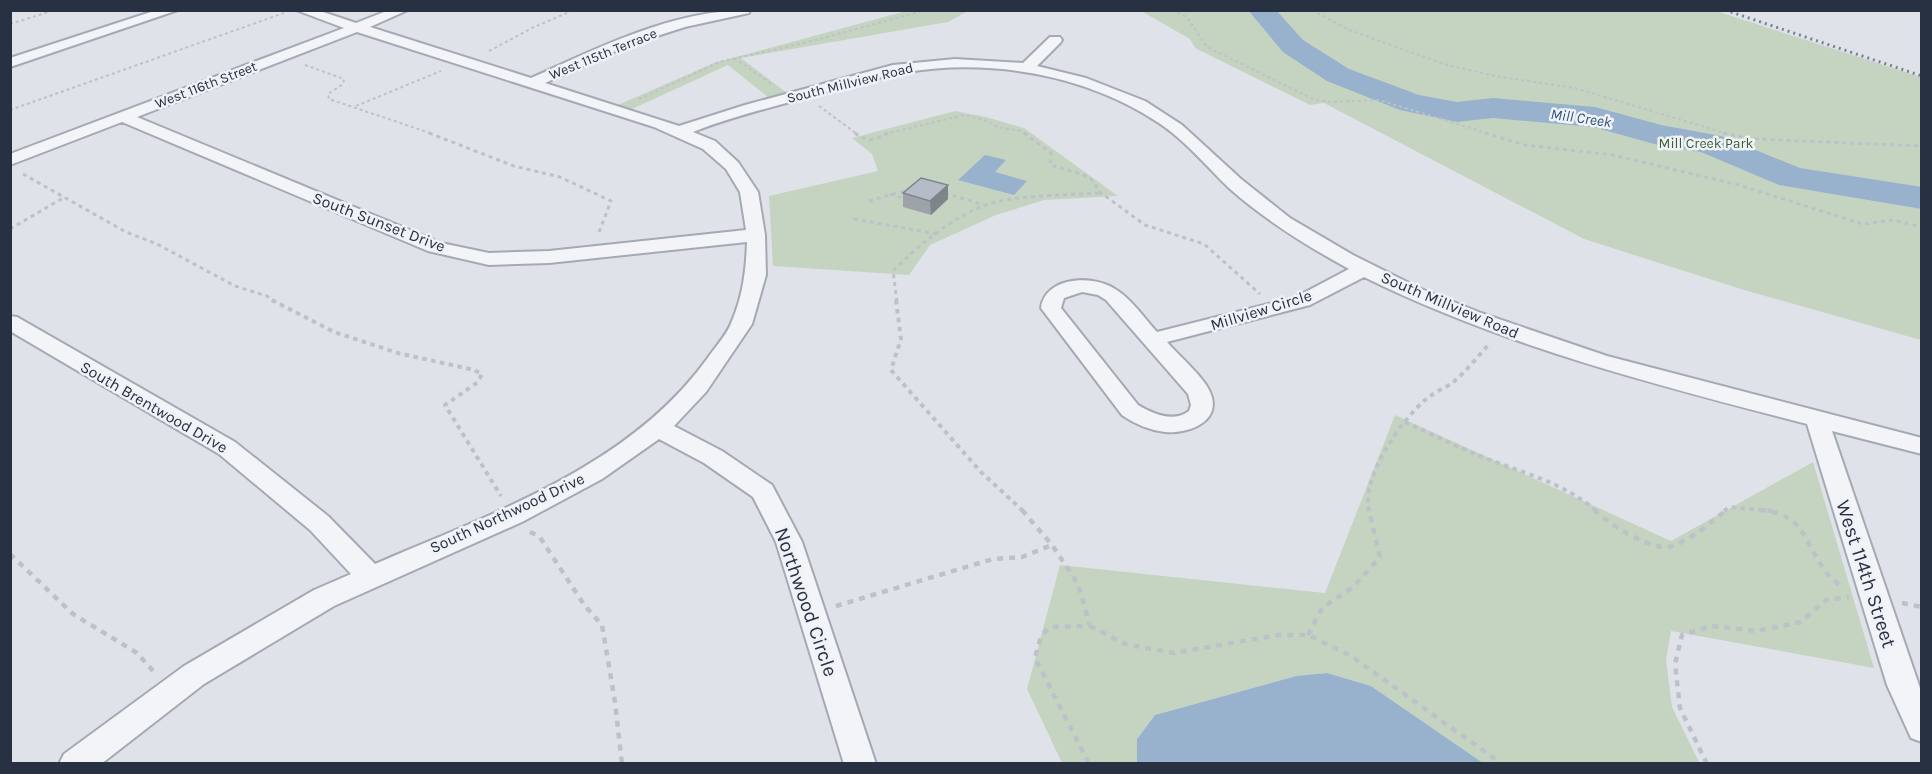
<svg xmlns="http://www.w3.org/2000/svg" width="1932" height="774" viewBox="0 0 1932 774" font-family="Karla,sans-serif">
<rect width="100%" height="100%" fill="#dfe3e9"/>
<path fill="#c5d4c0" d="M 906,11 L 968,11 L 948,22 L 741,58 L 787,93 L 769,98 L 728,65 L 632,109 L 618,105 L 714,63 Z
M 1141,11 L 1716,11 L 1921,77 L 1921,340 L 1744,290 L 1584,239 L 1324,103 L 1310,105 L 1195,48 L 1190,39 Z
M 955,111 L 986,117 L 1024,128 L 1118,196 L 1044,200 L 996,215 L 930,245 L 909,275 L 773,266 L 769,196 L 878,171 L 872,154 L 852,138 Z
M 1395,415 L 1671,541 L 1813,462 L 1874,668 L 1671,631 L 1666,660 L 1672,707 L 1700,764 L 1483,763 L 1371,686 L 1327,673 L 1296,676 L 1155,715 L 1137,739 L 1137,763 L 1062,763 L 1027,689 L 1060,565 L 1325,593 Z"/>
<path fill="#98b1cc" d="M 985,155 L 1006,160 L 995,172 L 1027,181 L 1014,195 L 958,180 Z
M 1327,673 L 1371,686 L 1483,763 L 1137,763 L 1137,739 L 1155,715 L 1296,676 Z"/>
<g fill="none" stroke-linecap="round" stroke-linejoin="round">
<path fill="#98b1cc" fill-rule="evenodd" d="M 1248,10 L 1276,10 L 1303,40 L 1349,69 L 1419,95 L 1457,102 L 1493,98 L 1595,107 L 1661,125 L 1721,136 L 1800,168 L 1922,187 L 1922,209 L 1779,185 L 1701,152 L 1658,145 L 1593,127 L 1493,118 L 1457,122 L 1400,110 L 1327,81 L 1283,52 Z"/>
<g stroke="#a4aab4" stroke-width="4">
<path id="minor" d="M 157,10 L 178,10 L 10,67 L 10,58 Z
M 296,10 L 317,10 L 356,23 L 389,10 L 408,10 L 370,27 L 531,78 C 600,47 673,10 750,10 L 749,13 L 685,27 L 629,45 L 545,83 L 679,126 L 745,105 L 893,65 L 955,59 L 1023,63 L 1050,37 L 1060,37 L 1062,40 L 1060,43 L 1037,66 L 1086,78 L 1145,101 L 1182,125 L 1241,179 L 1290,218 L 1353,255 L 1419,288 L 1481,313 L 1607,356 L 1922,438 L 1922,454 L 1832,431 L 1922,694 L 1922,742 L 1911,738 L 1887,685 L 1807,424 C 1656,385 1504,346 1364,277 L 1310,305 L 1167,342 C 1178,355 1203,376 1210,392 C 1223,421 1189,434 1165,432 C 1149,430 1135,424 1122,415 L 1041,308 C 1045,275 1097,274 1118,291 C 1133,301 1144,318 1157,332 L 1296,297 L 1349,269 C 1307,246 1265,220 1229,188 C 1206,166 1186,141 1159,123 C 1087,75 992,58 907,72 C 871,78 836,89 801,99 C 765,109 728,118 693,132 L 715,141 L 738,162 L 758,192 L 765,235 L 766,275 L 752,324 L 706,392 L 674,426 L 722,451 L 772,485 L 802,542 L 876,764 L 844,764 L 776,542 L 753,497 L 704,463 L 659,439 L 602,479 L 522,522 L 334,606 L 204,684 L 101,764 L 59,764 L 64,754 L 184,666 L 314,590 L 351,574 L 310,530 L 219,454 L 10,331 L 10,316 L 17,317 L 235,442 L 328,516 L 375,564 C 493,513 629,467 707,359 C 715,347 727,335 732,321 C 743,295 746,270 747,242 L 549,263 L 489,265 L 428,251 L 122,122 L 10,165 L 10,154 L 344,28 ZM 357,32 L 654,127 L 703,149 L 726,169 L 740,192 L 746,230 L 549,251 L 489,253 L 441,243 L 137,117 ZM 1082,292 L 1098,295 L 1106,300 L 1188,394 L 1191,405 L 1189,411 C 1173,423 1153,414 1138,405 L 1061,308 L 1064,298 Z"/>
</g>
<path stroke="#bdc1c8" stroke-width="2" stroke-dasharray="3 3" stroke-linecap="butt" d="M 1172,10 L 1187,17 L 1207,47 L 1315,100 L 1331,102 L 1379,100 L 1490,134
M 1312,10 L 1349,30 L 1447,65 L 1495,76 L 1575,88 L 1728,134
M 10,24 L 55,10
M 489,51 L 534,27 L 574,10
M 734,58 L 773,85
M 305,65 L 344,79 L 343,84 L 328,94 L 329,99 L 433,134
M 639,99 L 719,62 L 808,42 L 926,10
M 356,106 L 441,71
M 819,106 L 857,134
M 10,110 L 284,13
M 885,134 L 964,115 L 988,121 L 997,127 L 1022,131 L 1026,134"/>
<path stroke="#bdc1c8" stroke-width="3" stroke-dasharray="4 4" stroke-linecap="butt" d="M 429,133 L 514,166 L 560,177 L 611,201 L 598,235
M 855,133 C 869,143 874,140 888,133
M 1024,133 L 1051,153 L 1050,165 L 1082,174 L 1091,179 L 1101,193 L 1145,225 L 1204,244 L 1260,294
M 1485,133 L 1525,145 L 1613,155 L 1735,184 L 1863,224 L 1893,220 L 1922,227
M 1723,133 L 1754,139 L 1922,146
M 23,174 L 126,232 L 157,244 L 235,286 L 267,296 L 274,302
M 945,193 L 984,205
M 890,194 L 906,199
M 869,201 L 911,189
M 854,219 L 937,234
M 10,229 L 63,198
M 897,302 L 893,271 C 919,244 962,209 1000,201 C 1028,195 1071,195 1101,193"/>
<path stroke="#bdc1c8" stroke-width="4" stroke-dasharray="4.5 4.5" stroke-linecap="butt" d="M 272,300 L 334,332 L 398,353 L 474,370 L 482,374 L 478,382 L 445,405 L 501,496
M 896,300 L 901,339 L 891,370 L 981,472 L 1023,511
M 1405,422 C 1434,435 1463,450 1493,461 C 1530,475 1567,485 1596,511
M 1369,511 C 1361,478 1400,422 1425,400 C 1433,393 1443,389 1452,383 C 1466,372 1478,356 1490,343
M 1724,511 L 1729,507 L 1772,511"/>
<path stroke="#bdc1c8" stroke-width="4.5" stroke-dasharray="6 6" stroke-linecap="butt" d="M 1022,510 L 1052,545 L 1078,584 L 1090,626 L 1050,627 L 1041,636 L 1035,658 L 1089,764
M 1594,510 C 1608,523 1653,553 1672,546 C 1692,539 1710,524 1726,510
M 1760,510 C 1806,514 1803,541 1825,571 C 1829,577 1836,582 1842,587
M 530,532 L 539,536 L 585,606 L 602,625 L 615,702 L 622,764
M 10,554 L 73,614 L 137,653 L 155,673
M 1902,603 L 1922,607
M 836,606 L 993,559 L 1022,557 L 1052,545
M 1090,626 L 1125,644 L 1174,653 L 1278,635 L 1308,635 L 1351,656 L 1502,764
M 1308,635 L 1322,608 L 1353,587 L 1380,557 L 1369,510
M 1707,764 L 1680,708 L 1675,664 L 1682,635 L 1711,626 L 1757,631 L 1801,622 L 1826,600 L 1849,597"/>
<use href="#minor" fill="#f2f4f7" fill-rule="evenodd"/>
<path stroke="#788294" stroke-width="3" stroke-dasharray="2 4" stroke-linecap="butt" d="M 1725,10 L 1922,76"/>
</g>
<path fill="#9da2ab" d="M 948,185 L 948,199 L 931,215 L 903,207 L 903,193 Z"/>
<path fill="#7f848b" d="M 948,185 L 948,199 L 931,215 L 930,201 Z"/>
<path fill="#b6bcc7" stroke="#7f848b" stroke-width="1.5" d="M 921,178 L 948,185 L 930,201 L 903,193 Z"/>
<g text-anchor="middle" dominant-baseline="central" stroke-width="5" stroke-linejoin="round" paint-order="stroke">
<g font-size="14" fill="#273142" stroke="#eff2f7">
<text transform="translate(603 54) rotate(-22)">West 115th Terrace</text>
<text transform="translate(850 83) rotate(-14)">South Millview Road</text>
<text transform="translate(206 85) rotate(-21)">West 116th Street</text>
</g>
<g font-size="14" fill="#3c5e34" stroke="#eff2f7">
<text x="1706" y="143">Mill Creek Park</text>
</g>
<g font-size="15" font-style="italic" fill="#2f5078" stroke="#eff2f7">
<text transform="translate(1581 118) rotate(8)">Mill Creek</text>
</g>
<g font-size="16" fill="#273142" stroke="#eff2f7">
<text transform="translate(379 222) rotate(21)">South Sunset Drive</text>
<text transform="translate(1450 305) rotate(23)">South Millview Road</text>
<text transform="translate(1261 310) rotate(-17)">Millview Circle</text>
<text transform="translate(154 407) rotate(30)">South Brentwood Drive</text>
<text transform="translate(507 513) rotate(-25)">South Northwood Drive</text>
</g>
<g font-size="20" fill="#273142" stroke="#eff2f7">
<text transform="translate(1866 574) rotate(72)">West 114th Street</text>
<text transform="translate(806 602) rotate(71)">Northwood Circle</text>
</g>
</g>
<rect width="1932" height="774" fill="none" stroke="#273142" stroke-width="24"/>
</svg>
